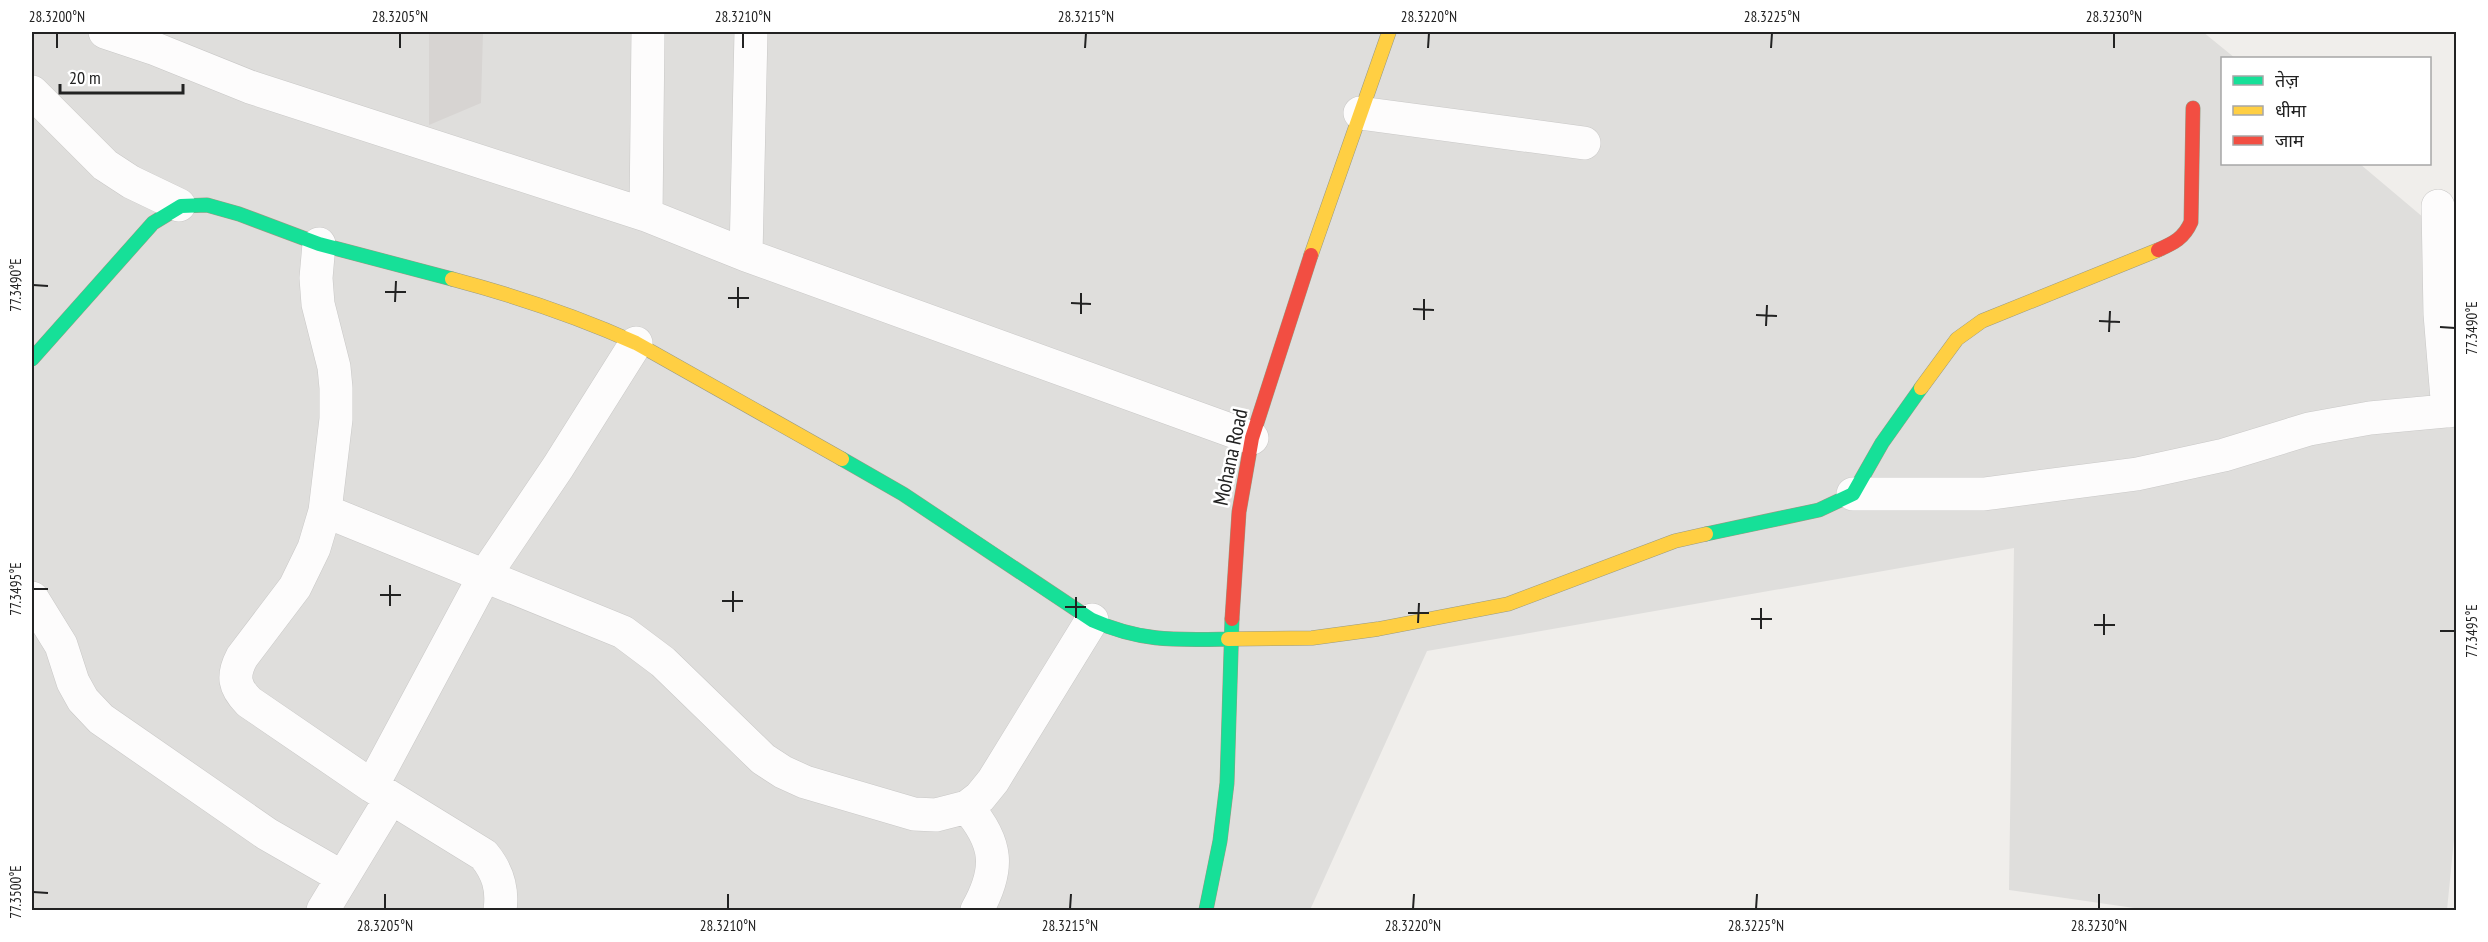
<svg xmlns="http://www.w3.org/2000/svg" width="2488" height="942" viewBox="0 0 2488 942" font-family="'PT Sans Narrow','Noto Sans Devanagari',sans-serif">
<rect width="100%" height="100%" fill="#f0eeeb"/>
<path fill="#dfdedc" d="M 32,32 L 2203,32 L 2235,58 L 2222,58 L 2222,164 L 2360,164 L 2456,245 L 2456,819 L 2447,910 L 2148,910 L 2009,890 L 2014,548 L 1427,651 L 1310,910 L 32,910 Z"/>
<path fill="#d7d4d2" d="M 429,32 L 483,32 L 481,103 L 429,125 Z"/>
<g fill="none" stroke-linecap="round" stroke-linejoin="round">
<g stroke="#c9c8c7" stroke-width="34">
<path id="street" d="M 105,32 L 153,48 L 250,87 L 646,215 L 746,255 L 1252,438
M 32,92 L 105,165 L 131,182 L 179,205
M 1360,113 L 1584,143
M 2438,206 L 2440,314 L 2448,411
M 646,215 L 648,32
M 319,244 L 316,278 L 318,304 L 334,367 L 336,388 L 336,419 L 325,511 L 314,548 L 295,587 L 242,657 C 232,676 234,687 249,702 L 372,786 L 484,855 C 498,872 503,889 500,910
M 746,255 L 751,32
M 1853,494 L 1984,494 L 2137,474 L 2224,455 L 2309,429 L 2370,418 L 2456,410
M 325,511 L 623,632 L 663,662 L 763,759 L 783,772 L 805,782 L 914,814 L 936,815 L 967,807 L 980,797 L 993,781 L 1092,620
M 32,598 L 61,645 L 73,682 L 83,700 L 101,719 L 267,834 L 342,877
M 372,786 L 485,575 L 558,467 L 636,343
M 967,807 C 998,843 1000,869 977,910
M 323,910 L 391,798"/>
</g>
<g stroke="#999a82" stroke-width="15">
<path id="fast" d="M 32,359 L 153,223 L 181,206 L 207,205 L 239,214 L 319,244 L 452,279
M 842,459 L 903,494 L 1092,620 C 1141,642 1176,640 1228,639
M 1706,534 L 1819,510 L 1853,494 L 1882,443 L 1921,388
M 1206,910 L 1220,841 L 1227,783 L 1232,619"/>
</g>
<g stroke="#999a82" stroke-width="15">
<path id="slow" d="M 1311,255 L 1389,32
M 452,279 C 516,296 576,316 636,343 L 842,459
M 1921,388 L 1957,339 L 1982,321 L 2158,250
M 1228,639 L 1312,638 L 1378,629 L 1508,604 L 1675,541 L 1706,534"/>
</g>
<g stroke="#999a82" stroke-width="15">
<path id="jam" d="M 2158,250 C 2174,243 2184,238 2191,222 L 2193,108
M 1232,619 L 1239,512 L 1252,438 L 1311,255"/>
</g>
<use href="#street" stroke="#fdfcfc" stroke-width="33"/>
<use href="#fast" stroke="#16e098" stroke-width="14"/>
<use href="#slow" stroke="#ffcf43" stroke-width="14"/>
<use href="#jam" stroke="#f24e42" stroke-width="14"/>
</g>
<path fill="none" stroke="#222" stroke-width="2" d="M 57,48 L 57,33M 400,48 L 400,33M 743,48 L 743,33M 1085,48 L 1086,33M 1428,48 L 1429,33M 1771,48 L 1772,33M 2114,48 L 2114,33M 33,285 L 48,286M 385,292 L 406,292M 728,298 L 749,298M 395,302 L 396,281M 1071,303 L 1091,304M 738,308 L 738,287M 1413,309 L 1434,310M 1081,314 L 1081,293M 1756,315 L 1777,316M 1424,320 L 1424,299M 2099,321 L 2120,322M 1766,326 L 1767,305M 2440,327 L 2455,328M 2109,332 L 2110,311M 33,589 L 48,589M 380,595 L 401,595M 722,601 L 743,601M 390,606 L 390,585M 1065,607 L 1086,607M 733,612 L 733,591M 1408,613 L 1429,613M 1076,618 L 1076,597M 1751,619 L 1772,619M 1418,623 L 1419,603M 2094,625 L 2115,625M 1761,629 L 1761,608M 2440,631 L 2455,631M 2104,635 L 2104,614M 33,892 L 48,893M 385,909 L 385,894M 728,909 L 728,894M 1070,909 L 1071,894M 1413,909 L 1414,894M 1756,909 L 1757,894M 2099,909 L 2099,894"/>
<g text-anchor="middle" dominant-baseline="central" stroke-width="5" stroke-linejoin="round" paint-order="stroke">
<g font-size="21" fill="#222" stroke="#fff">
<text transform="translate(1230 457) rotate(-78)">Mohana Road</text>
</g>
</g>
<rect width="2488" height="942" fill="none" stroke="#ffffff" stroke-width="66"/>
<rect x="2221" y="57" width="210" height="108" fill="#ffffff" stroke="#a7a7a7" stroke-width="1.5"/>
<rect x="2233" y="76" width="30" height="9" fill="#16e098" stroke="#a7a7a7" stroke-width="1.5"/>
<text x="2275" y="87" font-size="18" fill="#222222">तेज़</text>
<rect x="2233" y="106" width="30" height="9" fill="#ffcf43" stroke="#a7a7a7" stroke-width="1.5"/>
<text x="2275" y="117" font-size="18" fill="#222222">धीमा</text>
<rect x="2233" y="136" width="30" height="9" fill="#f24e42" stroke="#a7a7a7" stroke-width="1.5"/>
<text x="2275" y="147" font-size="18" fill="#222222">जाम</text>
<path d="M60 84v9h123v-9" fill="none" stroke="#222222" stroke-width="3"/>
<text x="69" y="84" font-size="18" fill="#222222" stroke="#ffffff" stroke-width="4.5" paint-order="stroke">20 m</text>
<rect x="33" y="33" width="2422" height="876" fill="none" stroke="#222" stroke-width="2"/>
<g font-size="15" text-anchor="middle" fill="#222">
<text x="57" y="22">28.3200°N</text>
<text x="400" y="22">28.3205°N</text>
<text x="743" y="22">28.3210°N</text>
<text x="1086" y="22">28.3215°N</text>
<text x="1429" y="22">28.3220°N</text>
<text x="1772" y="22">28.3225°N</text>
<text x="2114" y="22">28.3230°N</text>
<text transform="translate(16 285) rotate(-90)" y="5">77.3490°E</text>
<text transform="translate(2472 328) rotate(-90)" y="5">77.3490°E</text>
<text transform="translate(16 589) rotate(-90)" y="5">77.3495°E</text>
<text transform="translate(2472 631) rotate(-90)" y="5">77.3495°E</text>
<text transform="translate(16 892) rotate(-90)" y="5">77.3500°E</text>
<text x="385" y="931">28.3205°N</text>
<text x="728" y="931">28.3210°N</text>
<text x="1070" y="931">28.3215°N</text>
<text x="1413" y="931">28.3220°N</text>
<text x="1756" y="931">28.3225°N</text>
<text x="2099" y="931">28.3230°N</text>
</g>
</svg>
